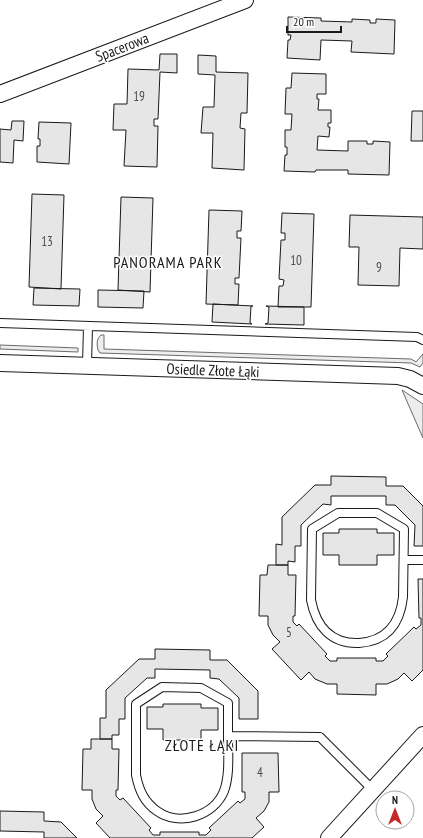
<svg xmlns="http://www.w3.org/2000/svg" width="423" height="838" viewBox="0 0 423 838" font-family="'PT Sans Narrow',sans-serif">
<rect width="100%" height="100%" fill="#fff"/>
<path fill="#ededed" stroke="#6a6a6a" d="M 101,335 L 104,335 L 104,349 L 411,359 L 416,362 L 423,354 L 423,363 L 420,367 L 411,363 L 100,353 L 98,350 C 97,345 96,339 101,335 Z
M 0,345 L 78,348 L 78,352 L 0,349 Z
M 402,390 L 423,404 L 423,438 Z"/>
<path fill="#e6e6e6" stroke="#1a1a1a" d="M 288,17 L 321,18 L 321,21 L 352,22 L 352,19 L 370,20 L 370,23 L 376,23 L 376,19 L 395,20 L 394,54 L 351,52 L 352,41 L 321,40 L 320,60 L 287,58 L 288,40 L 290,40 L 291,35 L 288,35 Z
M 160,54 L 177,54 L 177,73 L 160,72 L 158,119 L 154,119 L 154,126 L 158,126 L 157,167 L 124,166 L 126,130 L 113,130 L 114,104 L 127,104 L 128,69 L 159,70 Z
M 198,55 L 216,56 L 216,72 L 248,73 L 247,113 L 241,113 L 240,128 L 245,129 L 244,170 L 212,168 L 213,133 L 201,133 L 203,107 L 214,107 L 215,75 L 198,74 Z
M 292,73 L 326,74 L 326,94 L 317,94 L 317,99 L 319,99 L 318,110 L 331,110 L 331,123 L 328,123 L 328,127 L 330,127 L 329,137 L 318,136 L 317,150 L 348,151 L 348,141 L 367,141 L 367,144 L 373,144 L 373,141 L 390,142 L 389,175 L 348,174 L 348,170 L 316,170 L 315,172 L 284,171 L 285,155 L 287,155 L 287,147 L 285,147 L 285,130 L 291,130 L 292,114 L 285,114 L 286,88 L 291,88 Z
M 412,111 L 423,111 L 423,141 L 411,141 Z
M 12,121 L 24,121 L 23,141 L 14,140 L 13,163 L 0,162 L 0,129 L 11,130 Z
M 39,122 L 71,123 L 69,164 L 37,162 L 37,146 L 40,146 L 40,139 L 38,139 Z
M 32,194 L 64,195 L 61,289 L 29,287 Z
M 121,197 L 153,198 L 150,292 L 118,290 Z
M 209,210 L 242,211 L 241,231 L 237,231 L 237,238 L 241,238 L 239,278 L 235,278 L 235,284 L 239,284 L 238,305 L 206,304 Z
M 282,213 L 314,214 L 311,307 L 278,307 L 279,286 L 283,286 L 284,280 L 279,279 L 281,240 L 285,240 L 285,233 L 281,233 Z
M 350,215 L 423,217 L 423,249 L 400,248 L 399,286 L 358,285 L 359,247 L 349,247 Z
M 34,288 L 80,289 L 79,306 L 33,305 Z
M 98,290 L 144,291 L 143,308 L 98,307 Z
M 213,304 L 253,306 L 251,306 L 250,323 L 252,324 L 212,322 Z
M 266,306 L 304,307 L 304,325 L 265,324 L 268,323 L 269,307 Z
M 331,476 L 386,477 L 386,486 L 403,486 L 423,506 L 423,546 L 414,546 L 415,525 L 395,505 L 386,505 L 386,496 L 331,496 L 331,505 L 323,504 L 301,525 L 301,546 L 295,546 L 295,562 L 288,561 L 288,565 L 276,565 L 276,544 L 282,545 L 282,517 L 315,485 L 331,485 Z
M 339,529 L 377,529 L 377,533 L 394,533 L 394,555 L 377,555 L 377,565 L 339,565 L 339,555 L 323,555 L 323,533 L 339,533 Z
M 268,565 L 288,565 L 288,575 L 296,575 L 295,616 L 293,616 L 293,622 L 297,626 L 299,624 L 327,654 L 325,656 L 330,661 L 337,661 L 337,658 L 376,658 L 376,661 L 383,661 L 388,656 L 386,654 L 414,627 L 416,629 L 421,625 L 421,618 L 419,618 L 418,579 L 423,579 L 423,670 L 412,681 L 404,673 L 398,679 L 387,684 L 376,684 L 376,695 L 337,694 L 337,684 L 327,684 L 315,679 L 309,672 L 301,680 L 272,649 L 280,642 L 273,635 L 268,625 L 268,616 L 259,616 L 260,575 L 267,575 Z
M 155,649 L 210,650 L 210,660 L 227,660 L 258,691 L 258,719 L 239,719 L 239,698 L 219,679 L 210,678 L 210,670 L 155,669 L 155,678 L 147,678 L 125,698 L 125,719 L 119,719 L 119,735 L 112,735 L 112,739 L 100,739 L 100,718 L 106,718 L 106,690 L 139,659 L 155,659 Z
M 163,704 L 201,704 L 201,708 L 218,708 L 218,730 L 201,730 L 201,740 L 163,740 L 163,729 L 147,729 L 147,707 L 163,707 Z
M 91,739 L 112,739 L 112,749 L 119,749 L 118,790 L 116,790 L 116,796 L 120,800 L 123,798 L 151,828 L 149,830 L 153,835 L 160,835 L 160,832 L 199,832 L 199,835 L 206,835 L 211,830 L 209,828 L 238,801 L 240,803 L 245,799 L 245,792 L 242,792 L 242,753 L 278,753 L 279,792 L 269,792 L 269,802 L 264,811 L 256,818 L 264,827 L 252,838 L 110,838 L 96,823 L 103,816 L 96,809 L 92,799 L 92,790 L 82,790 L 83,749 L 91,749 Z
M 0,811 L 44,812 L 44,821 L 61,822 L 77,838 L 44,838 L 44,832 L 0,831 Z"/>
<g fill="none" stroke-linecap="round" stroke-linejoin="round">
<g stroke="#1a1a1a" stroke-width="10">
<path id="lane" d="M 0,323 L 417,337 L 423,340
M 87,365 L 88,326
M 338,513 L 377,513 L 404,529 L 403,597 C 400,624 387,641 359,643 C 331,644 316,626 311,600 L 312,529 Z
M 404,560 L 423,560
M 228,736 C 228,754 230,775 224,791 C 214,816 179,827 157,811 C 144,802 139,790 136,775 L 136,704 L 162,687 L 201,688 L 228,703 L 228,736 L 320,737 L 373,790"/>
</g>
<g stroke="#1a1a1a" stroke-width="18">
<path id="street" d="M 0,94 L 245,0
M 0,363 L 398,376 L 410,379 L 423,386
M 329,838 L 423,735"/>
</g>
<use href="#lane" stroke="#fff" stroke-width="8"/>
<use href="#street" stroke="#fff" stroke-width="16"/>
</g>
<g text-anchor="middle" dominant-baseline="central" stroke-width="3" stroke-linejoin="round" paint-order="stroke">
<g font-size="13" fill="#4d4d4d">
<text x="139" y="96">19</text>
<text x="47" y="241">13</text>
<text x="296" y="260">10</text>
<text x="379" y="267">9</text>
<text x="289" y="632">5</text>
<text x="260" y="772">4</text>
</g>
<g font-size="15" fill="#1a1a1a" stroke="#fff">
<text transform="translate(122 47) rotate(-21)">Spacerowa</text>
<text transform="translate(213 370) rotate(2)">Osiedle Złote Łąki</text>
</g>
<g font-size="16" letter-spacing="1" fill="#1a1a1a" stroke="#fff">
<text x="168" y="262">PANORAMA PARK</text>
<text x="202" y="745">ZŁOTE ŁĄKI</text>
</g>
</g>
<g transform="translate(395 810)"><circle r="19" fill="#ffffff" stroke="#a3a3a3"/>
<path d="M0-3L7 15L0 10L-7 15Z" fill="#c62828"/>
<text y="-6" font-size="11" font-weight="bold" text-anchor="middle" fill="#1a1a1a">N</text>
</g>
<path d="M287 26v6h54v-6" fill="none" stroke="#1a1a1a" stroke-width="2"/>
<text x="293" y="26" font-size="12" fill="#1a1a1a" stroke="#ffffff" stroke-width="3" paint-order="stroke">20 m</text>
</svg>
